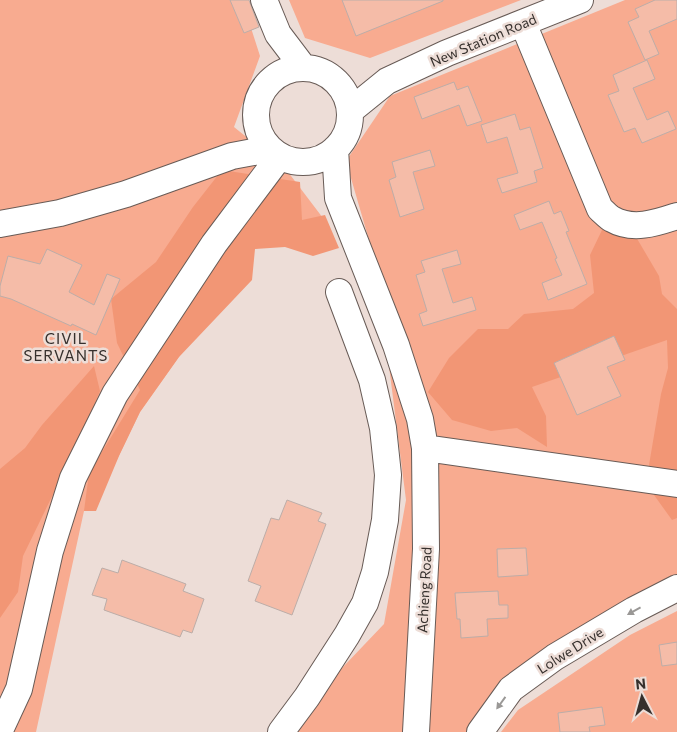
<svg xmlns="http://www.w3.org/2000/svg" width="677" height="732" viewBox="0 0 677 732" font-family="Commissioner,sans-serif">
<rect width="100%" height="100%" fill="#edddd7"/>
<path fill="#f8ab90" d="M 0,0 L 242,0 L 260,56 L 234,127 L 285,168 L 329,226 L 255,249 L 140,412 L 106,482 L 84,511 L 36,732 L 0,732 Z
M 289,0 L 521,0 L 370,58 L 305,38 Z
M 625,0 L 677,0 L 677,585 L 508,683 L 478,732 L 281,732 L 384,624 L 406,500 L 376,264 L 346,161 L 390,96 Z
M 677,611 L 677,732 L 501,732 L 518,710 L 630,635 Z"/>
<path fill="#f29675" d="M 222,170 L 300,182 L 302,220 L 325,215 L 339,248 L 313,256 L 285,247 L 255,249 L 252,280 L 179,357 L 140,412 L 119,456 L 96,511 L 84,511 L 89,473 L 140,390 L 117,343 L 111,299 L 156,262 L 193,207 Z
M 629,225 L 659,276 L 662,294 L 677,309 L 677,518 L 672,520 L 654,495 L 649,465 L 661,394 L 668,368 L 667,340 L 532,387 L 546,416 L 547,447 L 517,428 L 491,431 L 452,420 L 428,392 L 449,358 L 478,329 L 508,329 L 524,314 L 573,309 L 594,293 L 590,255 L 602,230 Z
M 94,366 L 100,391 L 78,443 L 23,556 L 18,592 L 0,618 L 0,469 L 25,448 L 42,425 Z"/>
<path fill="#f5bca8" stroke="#bcada8" d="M 230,0 L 249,0 L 259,27 L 244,33 Z
M 342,0 L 443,0 L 443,1 L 356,36 Z
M 655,0 L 677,0 L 677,19 L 649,31 L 659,54 L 645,60 L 628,22 L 639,17 L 635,9 Z
M 647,60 L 655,79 L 633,88 L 647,120 L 668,111 L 676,129 L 642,143 L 635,128 L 624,132 L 608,95 L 619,91 L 613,75 Z
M 454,82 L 457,90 L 468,86 L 482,121 L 467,126 L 459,105 L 422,119 L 414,97 Z
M 515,114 L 520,130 L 530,127 L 543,168 L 534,171 L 537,182 L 502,193 L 497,179 L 518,173 L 507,137 L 487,143 L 481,125 Z
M 430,150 L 435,166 L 413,172 L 424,209 L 400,217 L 389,180 L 396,177 L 392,162 Z
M 549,201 L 554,214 L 561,211 L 569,231 L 566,232 L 587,284 L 548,300 L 542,283 L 562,275 L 555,259 L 557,258 L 542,222 L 520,230 L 514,215 Z
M 47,249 L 82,265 L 69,292 L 94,305 L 107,274 L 120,279 L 96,335 L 72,324 L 71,326 L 11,299 L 0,296 L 0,286 L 8,256 L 40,264 Z
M 457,250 L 461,264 L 442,269 L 453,303 L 472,297 L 476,310 L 423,326 L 419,314 L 427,311 L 416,275 L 425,272 L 421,261 Z
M 614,336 L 625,360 L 607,367 L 621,396 L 577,415 L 554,363 Z
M 287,500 L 322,513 L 318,521 L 326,524 L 292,615 L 255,601 L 261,586 L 248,581 L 271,518 L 279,520 Z
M 526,548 L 528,575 L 498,577 L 497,549 Z
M 122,560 L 186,584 L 183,591 L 204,599 L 192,633 L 183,630 L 180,637 L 104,610 L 107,599 L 92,595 L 102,568 L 118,573 Z
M 498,591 L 499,605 L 508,605 L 508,618 L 487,619 L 488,636 L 461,638 L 460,619 L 457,619 L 455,593 Z
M 677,642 L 677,664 L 662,666 L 659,645 Z
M 602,707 L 605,725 L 589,727 L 590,732 L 560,732 L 558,713 Z"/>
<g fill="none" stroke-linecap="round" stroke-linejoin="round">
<g stroke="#685b56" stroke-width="28">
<path id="minor" d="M 264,0 L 278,34 L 303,67
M 523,23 L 600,209 C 604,212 608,217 612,219 C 633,231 656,223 677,216
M256 115a47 47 0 1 1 94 0a47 47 0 1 1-94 0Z
M 350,111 L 387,81 L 447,53 L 580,0
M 335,149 L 338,198 L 396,345 L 420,419 L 425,448 L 426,549 L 416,732
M 0,224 L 60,213 L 126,194 L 232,156 L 270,149
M 425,448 L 677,484
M 0,730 L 19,689 L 50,551 L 73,478 L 115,394 L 214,244 L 280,156
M 281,732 L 307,697 L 347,635 L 365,603 L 375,572 L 385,520 L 388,475 L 383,428 L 372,380 L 339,292
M 480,732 L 511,689 L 555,657 L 634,610 L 677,588"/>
</g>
<use href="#minor" stroke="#fff" stroke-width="26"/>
</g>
<defs><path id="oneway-solid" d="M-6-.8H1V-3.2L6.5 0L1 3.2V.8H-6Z" transform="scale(1.25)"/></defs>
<g fill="#9a9896">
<use href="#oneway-solid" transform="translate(634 611) rotate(151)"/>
<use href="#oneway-solid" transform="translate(501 703) rotate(126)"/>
</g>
<g text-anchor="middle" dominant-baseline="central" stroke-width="5" stroke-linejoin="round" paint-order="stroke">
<g font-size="14" fill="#36302d" stroke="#edddd7">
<text transform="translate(483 40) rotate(-23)">New Station Road</text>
<text transform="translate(424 590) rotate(-87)">Achieng Road</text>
<text transform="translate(570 650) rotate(-32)">Lolwe Drive</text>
</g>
<g font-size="15" letter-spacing="1" fill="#36302d" stroke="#edddd7">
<text x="66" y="338">CIVIL<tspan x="66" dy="17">SERVANTS</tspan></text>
</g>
</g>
<g transform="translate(642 697) rotate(354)" stroke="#edddd7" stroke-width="4" paint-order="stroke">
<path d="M0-4L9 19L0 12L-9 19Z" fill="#36302d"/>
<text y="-8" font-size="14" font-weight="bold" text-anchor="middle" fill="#36302d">N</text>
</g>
</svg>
